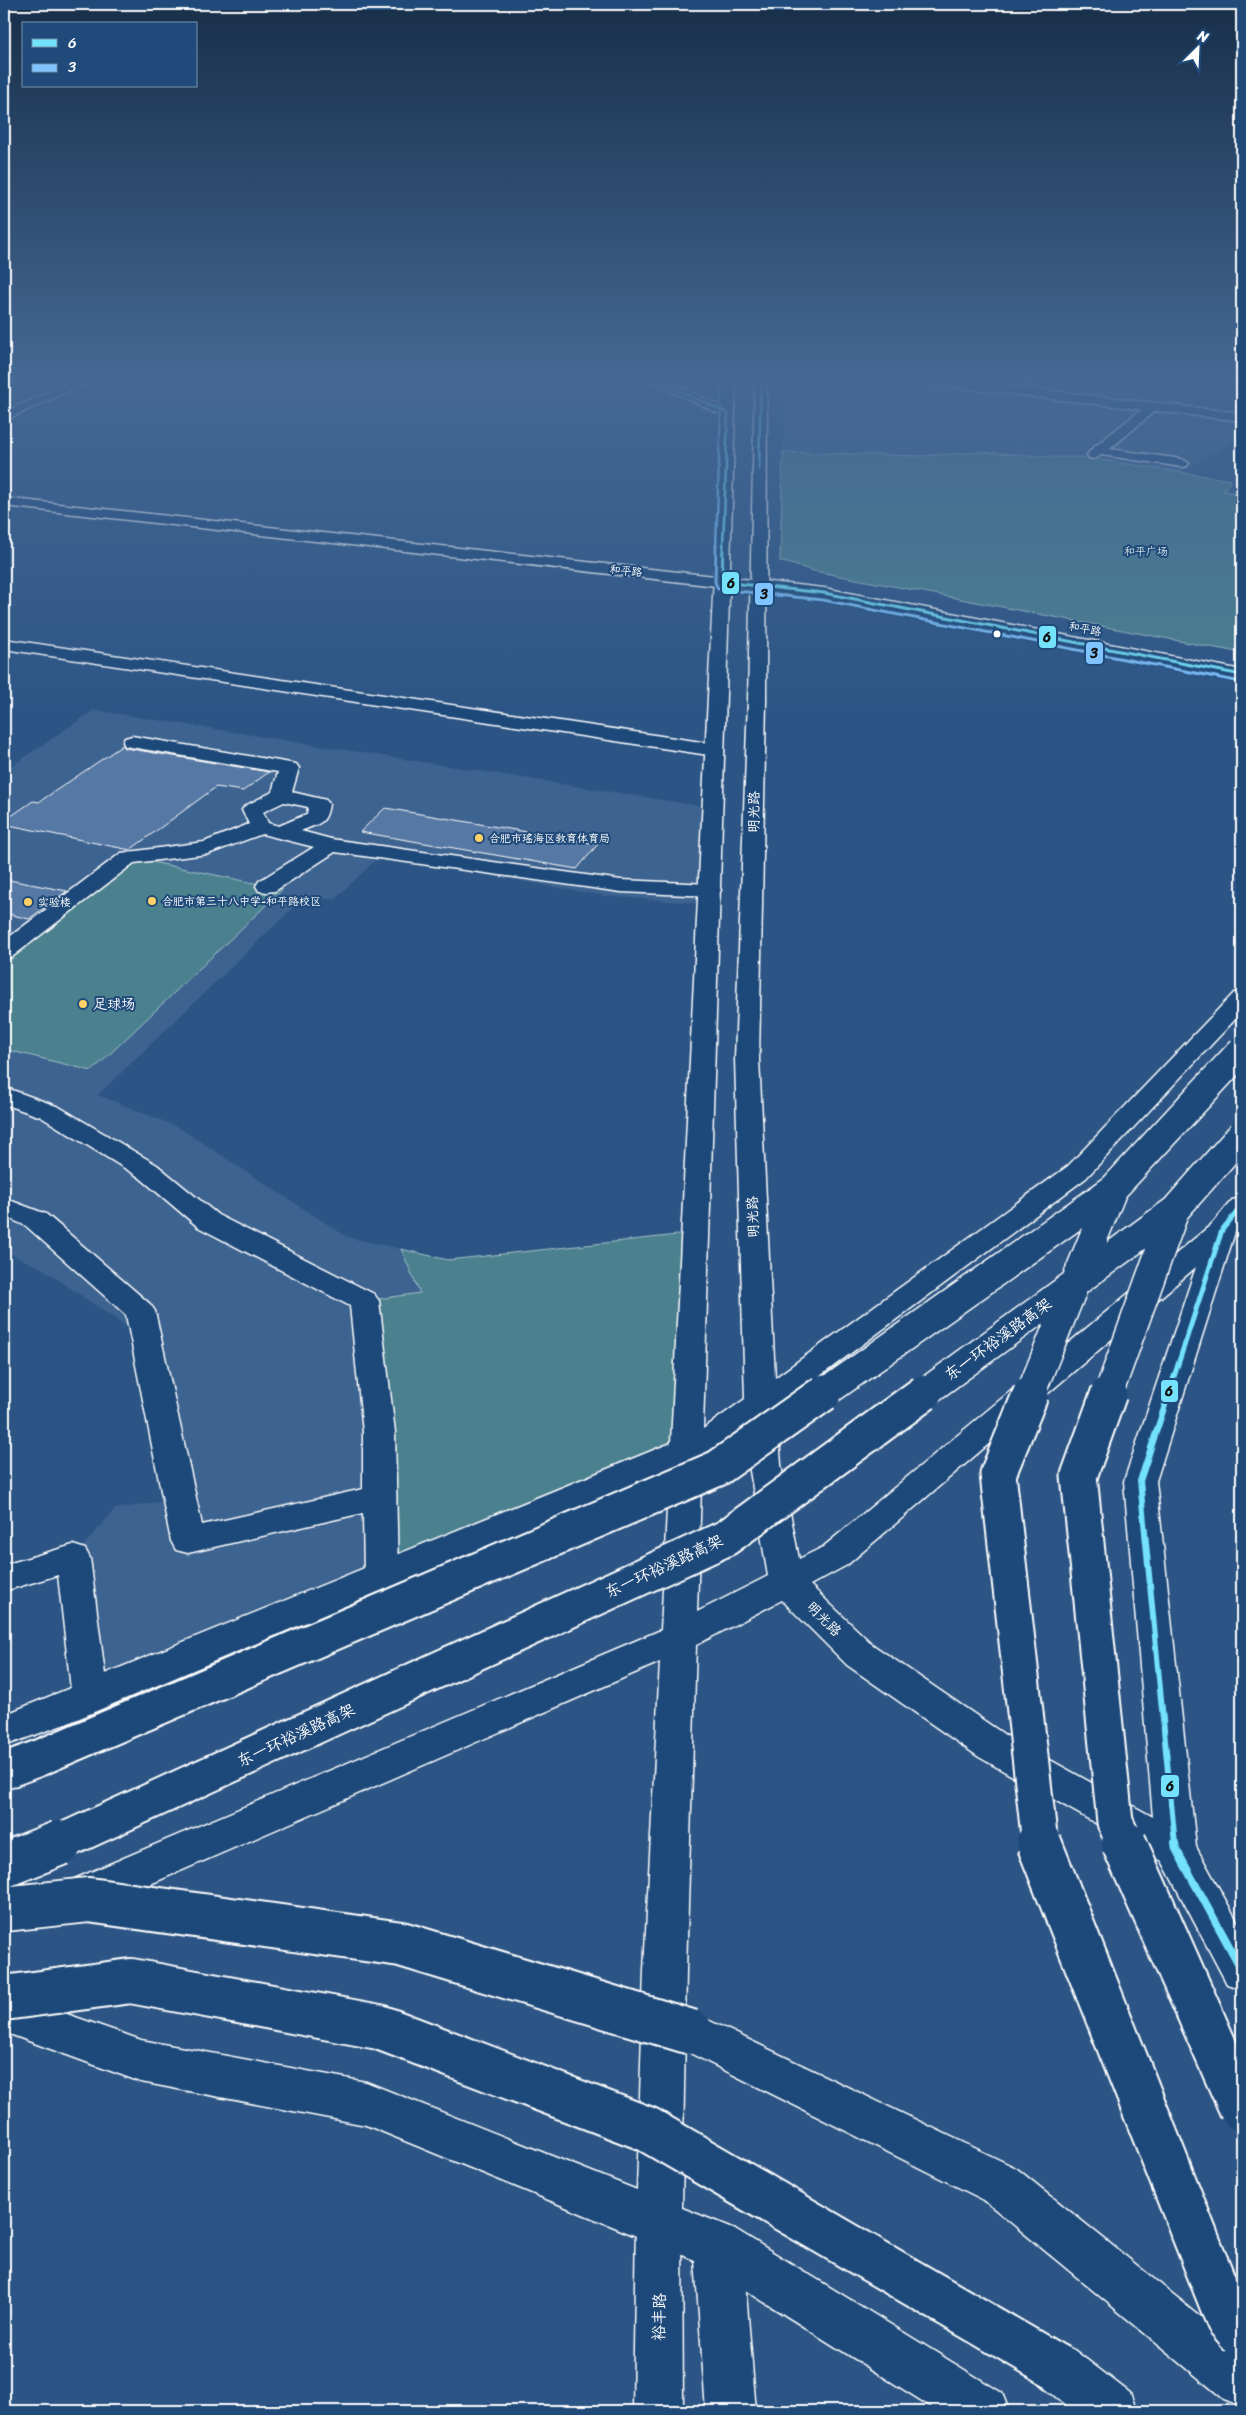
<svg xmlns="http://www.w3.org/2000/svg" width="1246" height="2415" viewBox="0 0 1246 2415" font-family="Sriracha,'LXGW WenKai TC',sans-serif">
<rect width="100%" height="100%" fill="#2c5585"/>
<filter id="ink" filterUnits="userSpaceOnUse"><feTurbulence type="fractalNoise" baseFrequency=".02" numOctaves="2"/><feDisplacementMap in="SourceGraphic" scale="10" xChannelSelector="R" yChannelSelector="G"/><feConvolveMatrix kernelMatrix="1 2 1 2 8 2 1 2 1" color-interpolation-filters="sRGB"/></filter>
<g filter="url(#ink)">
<path fill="#3d6390" d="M 1011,374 L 1242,374 L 1242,386 L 1178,406 L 979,383 Z
M 898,377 L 1242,417 L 1242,435 L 1181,473 L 1081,457 L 1054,457 L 981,452 L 920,456 L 783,452 L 785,396 Z
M 94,710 L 713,808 L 709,904 L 605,896 L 380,856 L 335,899 L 302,899 L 98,1095 L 178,1127 L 347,1237 L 401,1249 L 420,1294 L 364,1301 L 381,1576 L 90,1698 L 73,1558 L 115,1509 L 178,1499 L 146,1340 L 41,1268 L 4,1251 L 4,771 Z"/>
<path fill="#4b818f" stroke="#a5c0c7" d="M 783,452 L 920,456 L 981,452 L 1054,457 L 1081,457 L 1231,480 L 1223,491 L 1242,494 L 1242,653 L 814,571 L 780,561 Z
M 128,857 L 283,889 L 92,1071 L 4,1049 L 4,959 Z
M 696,1233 L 687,1449 L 381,1576 L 364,1301 L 420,1293 L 401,1249 L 448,1260 Z"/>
<path fill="#4a7fa4" stroke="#92b2c8" d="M 4,374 L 47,374 L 37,381 L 4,395 Z"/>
<path fill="#5678a4" stroke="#fff" d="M 123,745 L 125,748 L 269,772 L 243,791 L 216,787 L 130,850 L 4,824 L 4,821 L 33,801 L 39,802 Z
M 385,808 L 598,844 L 577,869 L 360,832 Z
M 4,879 L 67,891 L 29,919 L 4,913 Z"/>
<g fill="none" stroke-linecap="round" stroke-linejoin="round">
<g stroke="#fff" stroke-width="3">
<path id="street" d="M 1041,374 L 1094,374 L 1088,378 L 979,387 L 973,383 L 979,379 Z
M 1152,403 L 1156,404 L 1158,407 L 1156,410 L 1110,449 L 1182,459 L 1189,463 L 1187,466 L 1182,467 L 1102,455 L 1094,459 L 1089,458 L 1087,455 L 1093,448 L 1148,404 Z
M 4,639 L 715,744 L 722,746 L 724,750 L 722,754 L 715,756 L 4,649 Z
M 132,736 L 296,764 L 299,768 L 292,792 L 326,800 L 329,804 C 326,825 319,823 301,831 L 331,839 L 621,880 L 710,884 L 718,885 L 721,890 L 718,895 L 710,896 L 621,892 L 335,852 L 275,891 L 267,892 L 259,891 L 256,886 L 259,881 L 314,847 L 262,834 L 208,854 L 134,863 L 12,957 L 4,959 L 4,941 L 121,853 L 204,842 L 249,824 L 242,810 L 245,806 L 272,792 L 278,772 L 125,746 L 123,742 L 125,738 ZM 284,802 L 308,807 L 307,814 L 279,826 L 268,823 L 263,812 Z
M 4,1087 L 59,1107 L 157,1165 L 218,1215 L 374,1294 L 379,1301 L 395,1432 L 398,1576 L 393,1585 L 381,1589 L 369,1585 L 364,1576 L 363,1513 L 188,1553 L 176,1550 L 171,1541 L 126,1315 L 26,1226 L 4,1216 L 4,1198 L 46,1214 L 150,1304 L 155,1311 L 202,1525 L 363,1489 L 363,1432 L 350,1306 L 198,1227 L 139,1177 L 41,1117 L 4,1104 Z
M 73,1545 L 85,1549 L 90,1558 L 108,1698 L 103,1708 L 90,1713 L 77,1708 L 72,1698 L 58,1575 L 4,1591 L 4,1565 Z"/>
</g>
<g stroke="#fff" stroke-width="3">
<path id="secondary" d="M 89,374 L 106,374 L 4,421 L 4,412 Z
M 868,374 L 907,374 L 1242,413 L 1242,421 L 874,378 Z
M 4,498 L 824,588 L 1242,670 L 1242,680 L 824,598 L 4,506 Z
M 659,2199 L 675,2206 L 682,2222 L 683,2411 L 633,2411 L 636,2222 L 643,2206 Z
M 718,2222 L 735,2229 L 742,2246 L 756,2411 L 706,2411 L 694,2246 L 701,2229 Z"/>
</g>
<g stroke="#fff" stroke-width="3">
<path id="primary" d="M 634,374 L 651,374 L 722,406 L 724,374 L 736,374 L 703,1429 L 745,1399 L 735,1059 L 748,700 L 755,374 L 767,374 L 766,700 L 759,1059 L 775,1378 L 1068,1166 L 1234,993 L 1242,991 L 1242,1012 L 1086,1178 L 777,1408 L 781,1465 L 799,1559 L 823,1547 L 1212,1224 L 1232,1200 L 1242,1198 L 1242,1223 L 1235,1232 L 1156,1481 L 1196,1847 L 1242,1930 L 1242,1989 L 1227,1984 L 1162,1861 L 979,1757 L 847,1665 L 782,1600 L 696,1645 L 686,1970 L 682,2208 L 735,2229 L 1002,2393 L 1009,2411 L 938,2411 L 702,2263 L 366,2125 L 141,2082 L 4,2032 L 4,1992 L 141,2040 L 366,2082 L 637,2190 L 644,1970 L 660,1662 L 93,1909 L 79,1914 L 65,1909 L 59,1896 L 65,1883 L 661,1630 L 669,1469 L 68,1723 L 4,1746 L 4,1715 L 671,1443 L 722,415 ZM 1196,1267 L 1124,1481 L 1153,1817 L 1005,1735 L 873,1645 L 810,1585 L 847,1565 ZM 747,1430 L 749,1465 L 768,1576 L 697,1612 L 702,1455 L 728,1444 Z"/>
</g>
<g stroke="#fff" stroke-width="3">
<path id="highway" d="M 691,2012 L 1016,2168 L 1242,2350 L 1242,2406 L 1224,2399 L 984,2200 L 676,2046 L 669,2032 L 676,2018 Z
M 1057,2342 L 1074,2350 L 1130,2393 L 1137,2411 L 1073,2411 L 1040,2384 L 1032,2367 L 1040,2350 Z"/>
</g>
<use href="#street" fill="#1f4a7a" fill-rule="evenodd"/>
<use href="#secondary" fill="#1f4a7a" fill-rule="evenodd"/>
<use href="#primary" fill="#1f4a7a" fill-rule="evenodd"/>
<use href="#highway" fill="#1f4a7a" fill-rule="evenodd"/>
<g stroke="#fff" stroke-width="31" stroke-linecap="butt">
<path id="highway-bridge-far2" d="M 822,1395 L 1113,1189 L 1242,1050
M 922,1395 L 1175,1210 L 1242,1134
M 1030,1395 L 1113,1189
M 1108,1395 L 1175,1210"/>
</g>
<g stroke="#fff" stroke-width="39" stroke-linecap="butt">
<path id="highway-bridge-far1" d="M 1031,1393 L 998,1474 L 1040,1844
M 1109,1393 L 1079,1476 L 1115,1822 L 1125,1844
M 4,1771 L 39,1758 L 718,1468 L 824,1393
M 57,1844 L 726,1538 L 924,1393"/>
</g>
<g stroke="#fff" stroke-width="48" stroke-linecap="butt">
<path id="highway-bridge" d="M 1039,1843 L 1228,2319 L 1242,2335
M 1124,1843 L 1242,2109
M 4,1865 L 60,1843
M 4,1909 L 89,1900 L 401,1944 L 691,2032
M 4,1998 L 131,1981 L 379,2027 L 647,2129 L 1057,2367"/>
</g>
<use href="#highway-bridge-far2" stroke="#1f4a7a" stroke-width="28"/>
<use href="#highway-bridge-far1" stroke="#1f4a7a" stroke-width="35"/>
<use href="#highway-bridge" stroke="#1f4a7a" stroke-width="44"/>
<g stroke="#1f4a7a" stroke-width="4.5">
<path id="bus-1-far4" d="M 641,374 L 728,413 L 723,546
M 759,469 L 761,374"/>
</g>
<g stroke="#1f4a7a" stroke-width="5.5">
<path id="bus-1-far3" d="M 723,545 L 722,582 L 824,593 L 1242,675"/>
</g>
<g stroke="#1f4a7a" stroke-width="9">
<path id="bus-1-far2" d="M 1168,1395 L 1222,1230 L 1242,1206"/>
</g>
<g stroke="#1f4a7a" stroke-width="10">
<path id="bus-1-far1" d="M 1169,1393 L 1140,1481 L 1175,1844"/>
</g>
<g stroke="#1f4a7a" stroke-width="12">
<path id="bus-1" d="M 1175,1843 L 1176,1849 L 1242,1970"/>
</g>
<g stroke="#1f4a7a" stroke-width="4.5">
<path id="bus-2-far1" d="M 716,546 L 722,374"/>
</g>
<g stroke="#1f4a7a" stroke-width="5.5">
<path id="bus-2" d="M 716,545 L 715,582 L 718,589 L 823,600 L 1241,682"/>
</g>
<use href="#bus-1-far4" stroke="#73e2fa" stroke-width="2.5"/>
<use href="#bus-1-far3" stroke="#73e2fa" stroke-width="3"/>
<use href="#bus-1-far2" stroke="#73e2fa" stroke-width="5"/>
<use href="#bus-1-far1" stroke="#73e2fa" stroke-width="6"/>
<use href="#bus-1" stroke="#73e2fa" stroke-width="8"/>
<use href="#bus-2-far1" stroke="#80c4ff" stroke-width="2.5"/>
<use href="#bus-2" stroke="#80c4ff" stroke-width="3"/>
</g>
</g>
<linearGradient id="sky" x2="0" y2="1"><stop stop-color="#182f49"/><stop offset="0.53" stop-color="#456894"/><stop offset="1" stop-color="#456894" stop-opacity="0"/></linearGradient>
<rect width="1246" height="712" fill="url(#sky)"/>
<circle fill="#fff" stroke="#1f4a7a" stroke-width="2" cx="997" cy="634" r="4.5"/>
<g fill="#ffd166" stroke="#1f4a7a" stroke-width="2">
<circle cx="479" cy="838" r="5"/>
<circle cx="152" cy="901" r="5"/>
<circle cx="28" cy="902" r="5"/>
<circle cx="83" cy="1004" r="5"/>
</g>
<g text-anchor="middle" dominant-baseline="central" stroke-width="4" stroke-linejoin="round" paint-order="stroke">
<g font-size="11" fill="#d2e0e3" stroke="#1f4a7a">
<text x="1146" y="551">和平广场</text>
</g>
<g font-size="11" fill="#fff" stroke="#1f4a7a">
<text transform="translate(626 571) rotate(6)">和平路</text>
<text transform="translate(1085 629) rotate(11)">和平路</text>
</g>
<g font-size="11" fill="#fff" stroke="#1f4a7a" text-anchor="start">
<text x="489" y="838">合肥市瑶海区教育体育局</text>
<text x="162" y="901">合肥市第三十八中学-和平路校区</text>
<text x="38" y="902">实验楼</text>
</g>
<g font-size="14" fill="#fff" stroke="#1f4a7a">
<text transform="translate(754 812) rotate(-89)">明光路</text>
<text transform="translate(753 1217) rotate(-92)">明光路</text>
<text transform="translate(824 1619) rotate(45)">明光路</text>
</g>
<g font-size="14" fill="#fff" stroke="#1f4a7a" text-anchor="start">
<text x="93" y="1004">足球场</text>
</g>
<g font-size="16" fill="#fff" stroke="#1f4a7a">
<text transform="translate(998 1339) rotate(-36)">东一环裕溪路高架</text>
<text transform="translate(664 1566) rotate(-25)">东一环裕溪路高架</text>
<text transform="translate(296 1735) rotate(-25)">东一环裕溪路高架</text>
<text transform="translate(659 2317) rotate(-89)">裕丰路</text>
</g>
</g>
<g stroke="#1f4a7a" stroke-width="2">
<rect x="721" y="571" width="19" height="24" rx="5" fill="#73e2fa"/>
<rect x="754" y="582" width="20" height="24" rx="5" fill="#80c4ff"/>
<rect x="1038" y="625" width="19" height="24" rx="5" fill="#73e2fa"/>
<rect x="1085" y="641" width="19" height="24" rx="5" fill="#80c4ff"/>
<rect x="1160" y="1379" width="19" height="24" rx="5" fill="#73e2fa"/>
<rect x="1160" y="1774" width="20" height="24" rx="5" fill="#73e2fa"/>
</g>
<g font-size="14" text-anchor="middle" font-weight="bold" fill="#111">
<text x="731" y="588">6</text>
<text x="764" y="599">3</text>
<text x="1047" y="642">6</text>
<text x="1094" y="658">3</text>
<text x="1169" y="1396">6</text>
<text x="1170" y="1791">6</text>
</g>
<rect width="1246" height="2415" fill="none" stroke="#1f4a7a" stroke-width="20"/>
<rect x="10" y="10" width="1226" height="2395" fill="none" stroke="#fff" stroke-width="2" filter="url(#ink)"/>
<rect x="22" y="22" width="175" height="65" fill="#1f4a7a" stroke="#7992af"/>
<rect x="32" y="39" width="25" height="8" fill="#73e2fa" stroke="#7992af"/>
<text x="68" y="48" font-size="15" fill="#ffffff">6</text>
<rect x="32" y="64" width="25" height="8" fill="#80c4ff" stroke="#7992af"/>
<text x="68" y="72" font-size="15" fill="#ffffff">3</text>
<g transform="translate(1198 48) rotate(24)" stroke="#1f4a7a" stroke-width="4" paint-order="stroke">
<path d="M0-4L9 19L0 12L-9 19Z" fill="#ffffff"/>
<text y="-8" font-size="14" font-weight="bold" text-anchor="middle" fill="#ffffff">N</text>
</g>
</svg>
